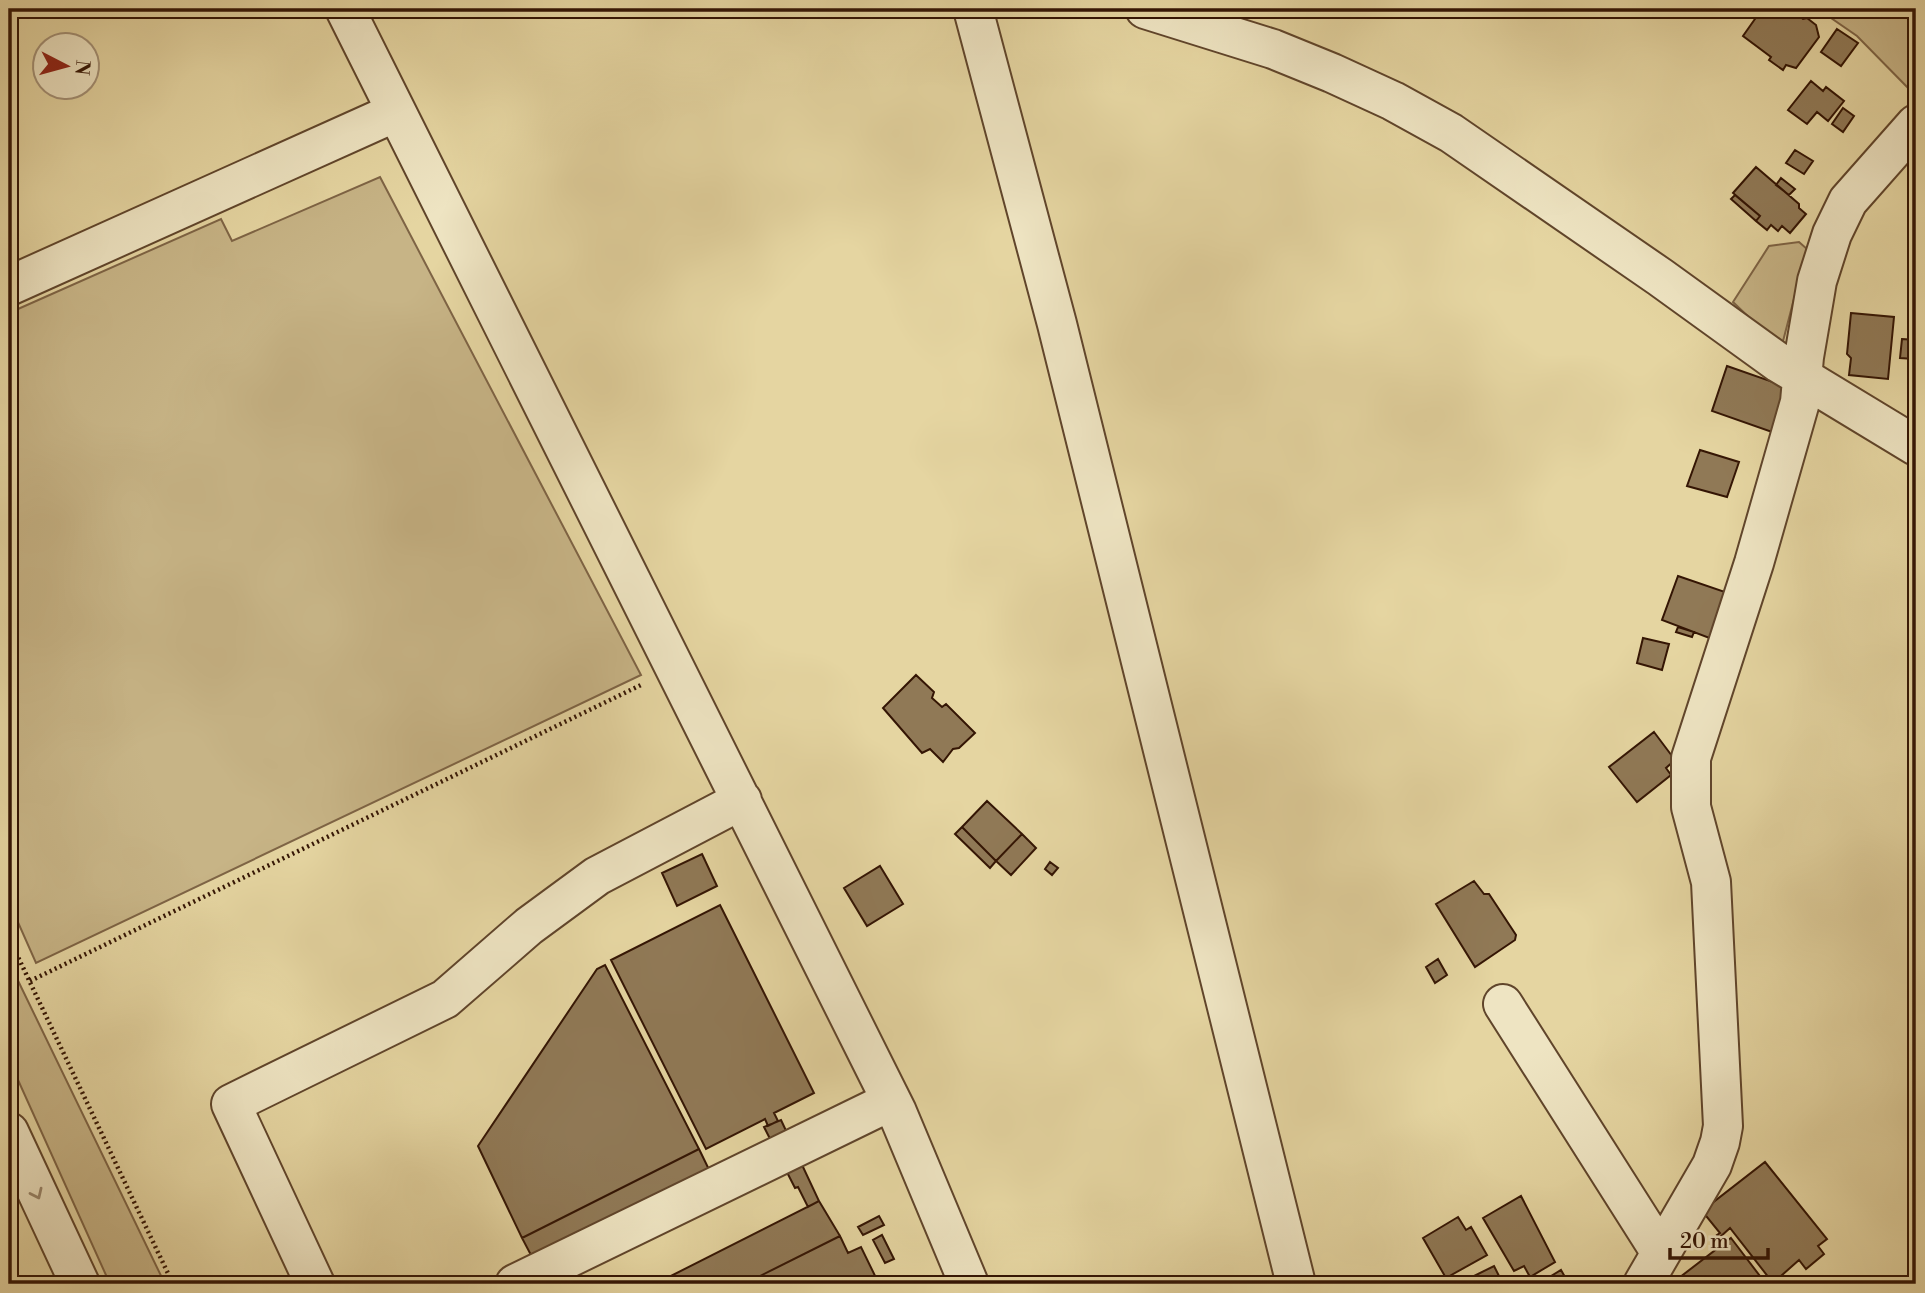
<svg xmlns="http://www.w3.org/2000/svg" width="1925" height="1293" viewBox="0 0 1925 1293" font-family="'Libre Bodoni',serif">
<rect width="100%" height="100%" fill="#e5d5a1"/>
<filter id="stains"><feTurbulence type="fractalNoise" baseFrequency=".00286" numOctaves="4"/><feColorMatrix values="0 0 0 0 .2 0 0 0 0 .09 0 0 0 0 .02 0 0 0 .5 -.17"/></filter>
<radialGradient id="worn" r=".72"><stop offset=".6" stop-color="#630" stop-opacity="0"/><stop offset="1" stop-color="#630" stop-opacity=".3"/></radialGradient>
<path fill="#c7b486" stroke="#7e6445" stroke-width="2" d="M 1818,9 L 1916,9 L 1914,94 L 1857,36 Z
M 380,177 L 641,675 L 36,963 L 9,902 L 9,313 L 221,219 L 232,241 Z
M 1799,242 L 1807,249 L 1782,345 L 1758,326 L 1733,302 L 1769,246 Z
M 9,962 L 165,1284 L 110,1284 L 9,1060 Z"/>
<path fill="#907956" stroke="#341504" stroke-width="2" d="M 1762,9 L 1792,10 L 1803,19 L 1807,18 L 1816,25 L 1819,37 L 1796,68 L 1786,65 L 1783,70 L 1769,60 L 1771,57 L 1743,36 Z
M 1837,29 L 1858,43 L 1841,66 L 1821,52 Z
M 1811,81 L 1823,91 L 1826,87 L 1844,101 L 1828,121 L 1817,112 L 1807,124 L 1788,110 Z
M 1843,108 L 1854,116 L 1843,132 L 1832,124 Z
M 1795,150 L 1813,161 L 1804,174 L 1786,163 Z
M 1756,167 L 1799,204 L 1799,208 L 1806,214 L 1790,233 L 1782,226 L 1778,231 L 1771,225 L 1767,230 L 1756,221 L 1760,216 L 1733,193 Z
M 1781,178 L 1795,189 L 1789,195 L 1776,185 Z
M 1735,195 L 1760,216 L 1756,221 L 1731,199 Z
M 1851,313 L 1894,317 L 1888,379 L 1849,375 L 1851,358 L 1847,354 Z
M 1902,339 L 1916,340 L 1914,359 L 1900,358 Z
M 1727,366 L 1787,387 L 1772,432 L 1712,411 Z
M 1700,450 L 1739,462 L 1727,497 L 1687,486 Z
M 1678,576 L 1728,593 L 1712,639 L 1662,620 Z
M 1678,627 L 1694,632 L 1692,637 L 1676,632 Z
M 1643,638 L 1669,644 L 1662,670 L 1637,663 Z
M 916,675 L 934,692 L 932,698 L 942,707 L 946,704 L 975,733 L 959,748 L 953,749 L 943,762 L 930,749 L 922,753 L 883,708 Z
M 1654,732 L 1675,760 L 1666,768 L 1671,775 L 1637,802 L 1609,767 Z
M 987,801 L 1022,834 L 996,861 L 962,827 Z
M 962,827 L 996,861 L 990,868 L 955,834 Z
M 1022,834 L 1036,848 L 1011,875 L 996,861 Z
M 702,854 L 717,886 L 677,906 L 662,873 Z
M 1050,862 L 1058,868 L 1052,875 L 1045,869 Z
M 880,866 L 903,904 L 867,926 L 844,888 Z
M 1474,881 L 1484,894 L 1489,894 L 1516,935 L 1515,940 L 1475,967 L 1436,904 Z
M 720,905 L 814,1093 L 774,1113 L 778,1121 L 768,1126 L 765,1119 L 706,1149 L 611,960 Z
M 1438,959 L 1447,975 L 1435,983 L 1426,967 Z
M 605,965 L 699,1149 L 522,1238 L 478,1146 L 597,969 Z
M 781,1120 L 819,1201 L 808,1207 L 798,1187 L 795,1188 L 764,1127 Z
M 699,1149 L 717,1186 L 541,1274 L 522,1238 Z
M 1765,1162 L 1827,1239 L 1818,1246 L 1824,1254 L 1806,1269 L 1799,1260 L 1773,1283 L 1730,1228 L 1719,1238 L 1717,1235 L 1720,1233 L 1702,1211 Z
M 1521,1196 L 1555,1262 L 1530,1277 L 1524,1266 L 1514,1271 L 1483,1218 Z
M 819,1201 L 840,1236 L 744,1284 L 655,1284 Z
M 879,1216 L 884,1225 L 863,1235 L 858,1227 Z
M 1458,1217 L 1466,1230 L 1471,1227 L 1487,1255 L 1446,1278 L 1423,1238 Z
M 882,1235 L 894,1259 L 885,1263 L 873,1240 Z
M 840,1236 L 848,1253 L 861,1247 L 879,1284 L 744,1284 Z
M 1731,1238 L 1766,1284 L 1671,1284 Z
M 1494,1266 L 1503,1284 L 1458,1284 Z
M 1561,1270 L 1569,1284 L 1538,1284 Z"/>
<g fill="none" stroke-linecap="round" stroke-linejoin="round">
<g stroke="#60452b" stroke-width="42">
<path id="minor" d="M 345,9 L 897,1112 L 969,1284
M 973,9 L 1057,324 L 1296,1284
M 1145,9 L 1273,49 L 1332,73 L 1393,101 L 1451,133 L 1660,277 L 1779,363 L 1916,446
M 9,286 L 396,112
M 1503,1004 L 1661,1253
M 9,1132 L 80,1284
M 315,1284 L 231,1104 L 445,999 L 529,926 L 597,876 L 742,800
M 515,1284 L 891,1101
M 1643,1284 L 1712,1165 L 1720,1142 L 1723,1126 L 1711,882 L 1691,807 L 1691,758 L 1754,563 L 1800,402 L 1804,357 L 1817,281 L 1832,234 L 1848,201 L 1916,124"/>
</g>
<path stroke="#341504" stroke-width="4.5" stroke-dasharray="2 3.5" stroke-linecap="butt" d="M 9,938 L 173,1284
M 30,981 L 643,684"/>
<use href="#minor" stroke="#eee4c2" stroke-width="38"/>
</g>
<defs><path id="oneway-chevron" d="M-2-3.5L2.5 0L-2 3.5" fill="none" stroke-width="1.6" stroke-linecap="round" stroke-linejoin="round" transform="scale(1.75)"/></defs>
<use stroke="#9a876c" href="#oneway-chevron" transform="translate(37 1194) rotate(65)"/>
<rect width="1925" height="1293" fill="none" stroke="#e5d5a1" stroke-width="35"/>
<rect x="10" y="10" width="1904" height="1272" fill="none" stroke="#341504" stroke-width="3.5"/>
<rect x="18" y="18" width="1890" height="1258" fill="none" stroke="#341504" stroke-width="2"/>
<g transform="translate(66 66) rotate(96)"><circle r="33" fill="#eee4c2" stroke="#a49176" stroke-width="2"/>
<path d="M0-5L12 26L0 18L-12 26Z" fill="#8f2418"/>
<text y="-10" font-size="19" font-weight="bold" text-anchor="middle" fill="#341504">N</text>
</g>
<path d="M1670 1248v10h98v-10" fill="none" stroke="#341504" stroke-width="3.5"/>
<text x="1680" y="1248" font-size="21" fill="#341504" stroke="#eee4c2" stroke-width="5" paint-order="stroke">20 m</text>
<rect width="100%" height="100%" filter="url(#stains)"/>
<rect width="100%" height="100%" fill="url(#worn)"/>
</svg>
